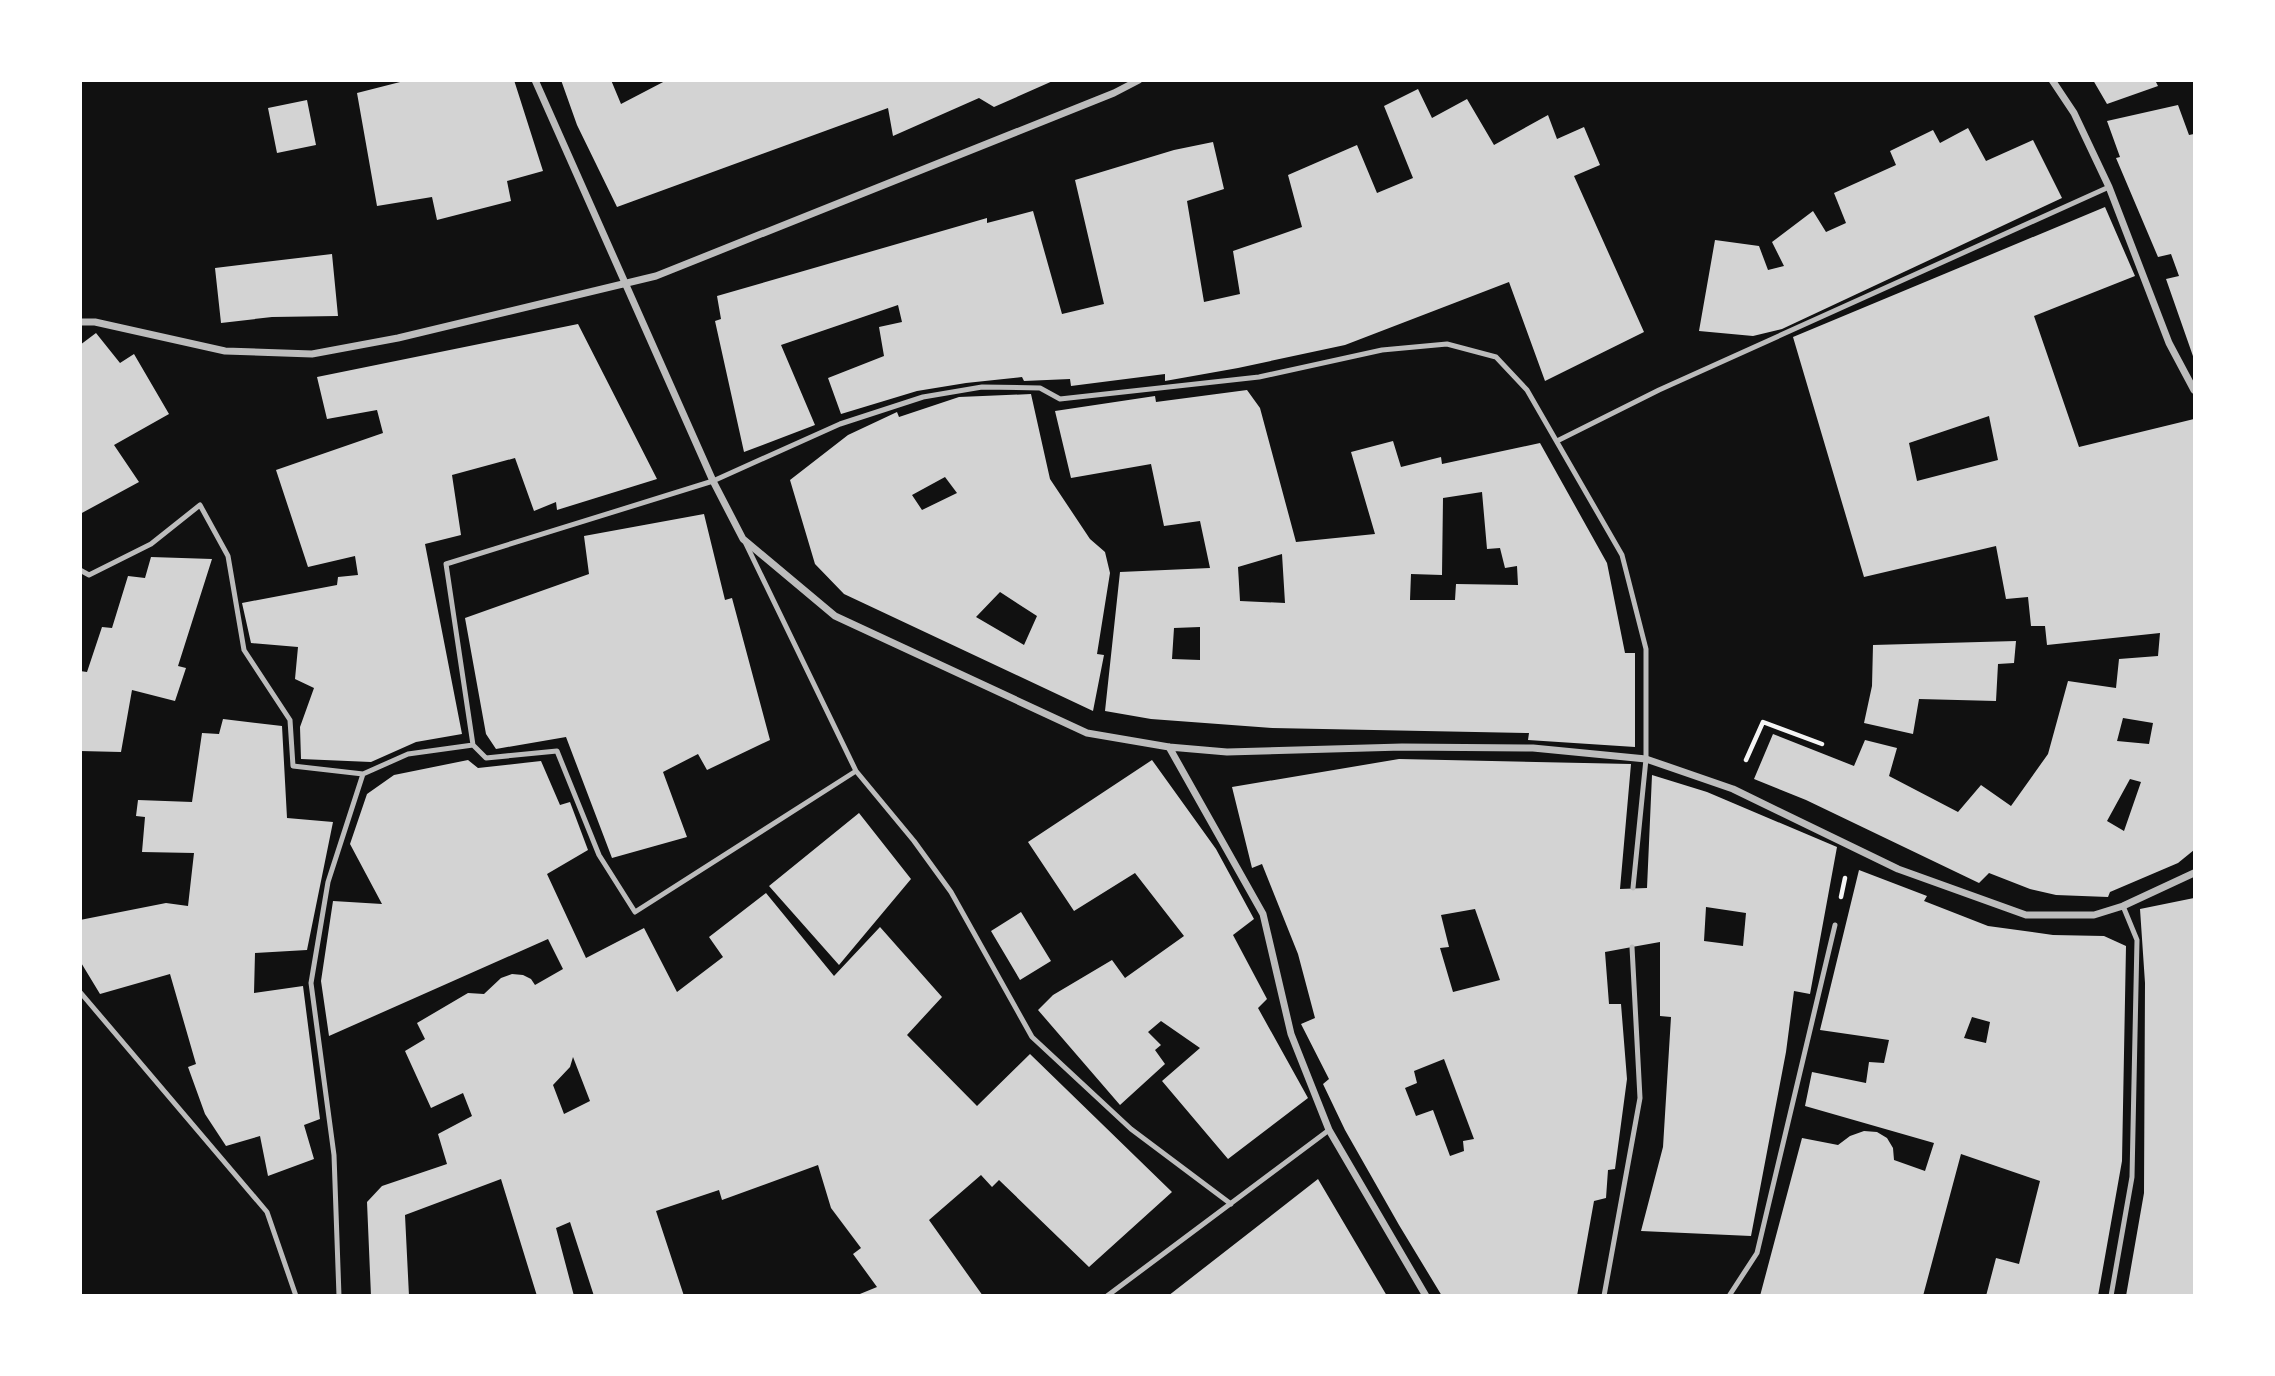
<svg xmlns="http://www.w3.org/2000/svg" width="2275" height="1376" viewBox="0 0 2275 1376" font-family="Manrope,sans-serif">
<rect width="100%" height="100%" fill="#111"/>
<path fill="#d3d3d3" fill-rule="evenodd" d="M 408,80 L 514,80 L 543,171 L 507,181 L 511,201 L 437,220 L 432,197 L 377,206 L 357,93 Z
M 561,80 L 611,80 L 621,104 L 667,80 L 1055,80 L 994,107 L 979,98 L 893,136 L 888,108 L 617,207 L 577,125 Z
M 2093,80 L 2155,80 L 2158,86 L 2107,104 Z
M 1418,89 L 1432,118 L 1467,99 L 1494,145 L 1548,115 L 1557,139 L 1584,127 L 1600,165 L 1574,176 L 1644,332 L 1545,381 L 1509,282 L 1345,345 L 1238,368 L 1165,381 L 1165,374 L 1071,386 L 1070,379 L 1024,381 L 1022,377 L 966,383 L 917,391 L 841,414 L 828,378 L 884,356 L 879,327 L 902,322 L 898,305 L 781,345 L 815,425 L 744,452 L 715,321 L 721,319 L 717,296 L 987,218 L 987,223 L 1033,211 L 1062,314 L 1104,304 L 1075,180 L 1174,150 L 1213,142 L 1224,189 L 1187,201 L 1204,302 L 1240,294 L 1233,251 L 1302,227 L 1288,175 L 1357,145 L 1377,193 L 1413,178 L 1384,106 Z
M 307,100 L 316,145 L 277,153 L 268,108 Z
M 2178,105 L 2189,135 L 2194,134 L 2194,359 L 2166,279 L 2179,276 L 2171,254 L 2158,257 L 2116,158 L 2120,157 L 2107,121 Z
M 1968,128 L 1986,161 L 2033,140 L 2062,198 L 1782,329 L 1753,336 L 1699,331 L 1715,240 L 1759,246 L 1768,270 L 1784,266 L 1772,242 L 1813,211 L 1826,232 L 1846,223 L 1834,193 L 1896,165 L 1890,151 L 1933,130 L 1940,143 Z
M 2105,207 L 2135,276 L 2034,316 L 2079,447 L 2194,419 L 2194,850 L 2178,863 L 2110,892 L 2108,897 L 2056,895 L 2030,889 L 1989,873 L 1979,883 L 1806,800 L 1754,779 L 1773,734 L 1854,766 L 1865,740 L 1897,748 L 1889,776 L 1958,812 L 1981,785 L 2011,806 L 2048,754 L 2068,681 L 2116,688 L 2119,659 L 2158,656 L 2160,633 L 2047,645 L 2045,626 L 2031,626 L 2028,597 L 2006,599 L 1996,546 L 1864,577 L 1793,337 ZM 1989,416 L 1998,460 L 1917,481 L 1909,443 ZM 2123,718 L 2153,723 L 2149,744 L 2117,741 ZM 2130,779 L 2141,782 L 2124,831 L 2107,821 Z
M 332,254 L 338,316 L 272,317 L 221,323 L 215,268 Z
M 578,324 L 657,479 L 557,510 L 556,502 L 534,511 L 515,458 L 452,475 L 461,535 L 425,544 L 462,734 L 416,742 L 371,762 L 301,759 L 300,727 L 314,688 L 295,679 L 298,647 L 251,643 L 242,603 L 337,585 L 338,577 L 358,575 L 355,556 L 308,567 L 276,470 L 383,433 L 377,410 L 327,419 L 317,377 Z
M 96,333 L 120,363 L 134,354 L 169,414 L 114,445 L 139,482 L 80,514 L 80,345 Z
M 1247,390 L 1260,408 L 1296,542 L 1375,534 L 1351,452 L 1393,441 L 1401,467 L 1441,457 L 1442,464 L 1540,443 L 1607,563 L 1625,653 L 1635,653 L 1635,747 L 1528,740 L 1529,733 L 1272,728 L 1151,719 L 1105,711 L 1120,572 L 1210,568 L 1200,521 L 1164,526 L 1151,464 L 1071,478 L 1055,411 L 1155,396 L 1156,402 ZM 1482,492 L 1487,549 L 1500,548 L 1505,568 L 1517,566 L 1518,585 L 1456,584 L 1455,600 L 1410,600 L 1411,574 L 1442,575 L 1443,498 ZM 1282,554 L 1285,603 L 1240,601 L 1238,567 ZM 1200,627 L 1200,660 L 1172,659 L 1174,628 Z
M 1031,394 L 1050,479 L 1090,539 L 1105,552 L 1110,573 L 1097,654 L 1104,655 L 1093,711 L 844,594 L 815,564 L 790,480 L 848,435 L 897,412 L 899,417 L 959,397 ZM 945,477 L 957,493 L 922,510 L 912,495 ZM 1000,592 L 1037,616 L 1024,645 L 976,617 Z
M 704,514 L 725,600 L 732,598 L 770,740 L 707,770 L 698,754 L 663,772 L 687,837 L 612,858 L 566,737 L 496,749 L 486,734 L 465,618 L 589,574 L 584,536 Z
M 151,557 L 212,559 L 178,666 L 186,668 L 175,701 L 132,690 L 121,752 L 80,751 L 80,671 L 87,672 L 102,627 L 112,628 L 128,576 L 145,578 Z
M 2016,641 L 2014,663 L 1998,664 L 1996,701 L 1919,699 L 1913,734 L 1864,723 L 1872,686 L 1873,645 Z
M 223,719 L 282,726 L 287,818 L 333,822 L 307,950 L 255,953 L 254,993 L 303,986 L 320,1119 L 304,1125 L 314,1159 L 268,1176 L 260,1136 L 226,1146 L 205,1114 L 188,1067 L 196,1064 L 170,974 L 100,994 L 80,961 L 80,920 L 166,903 L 188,906 L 194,853 L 142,852 L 145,817 L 136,816 L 138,800 L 192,802 L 202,733 L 219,734 Z
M 1399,759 L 1631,764 L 1620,889 L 1647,888 L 1652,775 L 1707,792 L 1837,847 L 1810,994 L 1794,991 L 1786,1052 L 1751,1236 L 1641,1231 L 1663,1147 L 1671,1017 L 1660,1016 L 1660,942 L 1632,947 L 1605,952 L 1609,1004 L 1621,1004 L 1627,1079 L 1615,1169 L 1608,1170 L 1606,1198 L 1594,1201 L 1577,1296 L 1442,1296 L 1399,1225 L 1345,1130 L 1323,1084 L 1329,1079 L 1301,1024 L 1315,1018 L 1298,954 L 1262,864 L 1252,868 L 1232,787 ZM 1706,907 L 1746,913 L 1743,946 L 1704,941 ZM 1475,909 L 1500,980 L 1453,992 L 1440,948 L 1449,947 L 1441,915 ZM 1444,1059 L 1474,1139 L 1463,1141 L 1464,1151 L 1450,1156 L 1433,1110 L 1416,1116 L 1405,1088 L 1417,1083 L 1414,1071 Z
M 468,760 L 478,768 L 541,761 L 560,805 L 570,802 L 588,850 L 547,874 L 586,958 L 644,928 L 677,992 L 723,957 L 709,937 L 766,893 L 834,976 L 880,927 L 942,997 L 907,1035 L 977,1106 L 1030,1054 L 1172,1192 L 1089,1267 L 999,1180 L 992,1187 L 981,1175 L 929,1220 L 983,1296 L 855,1296 L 877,1287 L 853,1254 L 861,1248 L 831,1208 L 818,1165 L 722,1200 L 719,1190 L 656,1211 L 684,1296 L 594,1296 L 570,1222 L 556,1228 L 574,1296 L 537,1296 L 501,1179 L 405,1215 L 409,1296 L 371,1296 L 367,1202 L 382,1186 L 447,1164 L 438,1134 L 472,1116 L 463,1093 L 431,1108 L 405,1051 L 425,1039 L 417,1023 L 468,993 L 484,994 L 501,978 L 512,974 L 523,975 L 531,979 L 535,985 L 563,969 L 548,939 L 329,1036 L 321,981 L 333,901 L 382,904 L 350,844 L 367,794 L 394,775 ZM 573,1057 L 590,1101 L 564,1114 L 553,1085 L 570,1067 Z
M 1152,760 L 1216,849 L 1254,919 L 1233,935 L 1267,999 L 1258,1008 L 1308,1098 L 1228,1159 L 1162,1081 L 1200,1048 L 1161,1021 L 1148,1032 L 1161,1045 L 1155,1050 L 1165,1064 L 1120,1105 L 1038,1010 L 1053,995 L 1112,960 L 1125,978 L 1184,936 L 1135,873 L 1074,911 L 1028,842 Z
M 859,813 L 911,879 L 839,965 L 769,886 Z
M 1859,870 L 1927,896 L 1924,901 L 1988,926 L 2053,935 L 2104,936 L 2126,946 L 2122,1161 L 2098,1296 L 1986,1296 L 1996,1258 L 2019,1264 L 2040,1181 L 1961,1154 L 1923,1296 L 1760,1296 L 1802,1138 L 1838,1145 L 1850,1136 L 1864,1131 L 1877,1132 L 1887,1138 L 1893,1148 L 1894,1160 L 1925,1171 L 1934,1143 L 1805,1106 L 1812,1072 L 1866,1083 L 1869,1062 L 1884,1063 L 1889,1040 L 1820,1030 ZM 1972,1017 L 1990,1022 L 1986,1043 L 1964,1038 Z
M 2194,898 L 2194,1296 L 2126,1296 L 2144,1193 L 2145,983 L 2140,909 Z
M 1021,912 L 1051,961 L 1020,980 L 991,931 Z
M 1318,1179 L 1387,1296 L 1168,1296 Z"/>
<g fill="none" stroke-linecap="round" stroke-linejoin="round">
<path stroke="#f5f5f5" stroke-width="4.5" d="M 1746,760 L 1763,722 L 1822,744
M 1841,897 L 1845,878"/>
<path stroke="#bcbcbc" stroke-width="5" d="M 1557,441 L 1659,390 L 2109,187
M 746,544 L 856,771 L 914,841 L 951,892 L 1032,1037 L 1131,1129 L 1231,1204
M 80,570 L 89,575 L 151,544 L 200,505 L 228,556 L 244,650 L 290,720 L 293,766 L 363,774
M 473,745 L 446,564 L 713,481 L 840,424 L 923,397 L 982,387 L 1040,388 L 1060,399 L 1259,377 L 1382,350 L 1447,344 L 1496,357 L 1527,390 L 1622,555 L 1646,649 L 1646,759 L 1633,888
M 473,745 L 486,758 L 557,751 L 599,855 L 635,912 L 856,771
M 80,992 L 267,1212 L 296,1296
M 339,1296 L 334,1155 L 311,983 L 328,882 L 363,774 L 408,754 L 473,745
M 1107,1296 L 1329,1130
M 1604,1296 L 1640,1098 L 1632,947
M 1729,1296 L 1757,1253 L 1835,925
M 2111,1296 L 2132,1177 L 2137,940 L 2123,906"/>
<path stroke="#bcbcbc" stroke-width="7" d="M 535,80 L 713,481 L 743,539 L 835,616 L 1087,733 L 1169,747 L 1227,752 L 1402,747 L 1533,748 L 1646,759 L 1733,789 L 1898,869 L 2026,915 L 2094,915 L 2123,906 L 2194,873
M 2052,80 L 2074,113 L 2109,187 L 2169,343 L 2194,390
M 80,322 L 95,322 L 225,351 L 312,354 L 398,338 L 656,276 L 1114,93 L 1139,80
M 1169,747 L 1263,914 L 1291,1034 L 1329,1130 L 1426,1296"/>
</g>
<rect width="2275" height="1376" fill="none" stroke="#ffffff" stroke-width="164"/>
</svg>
